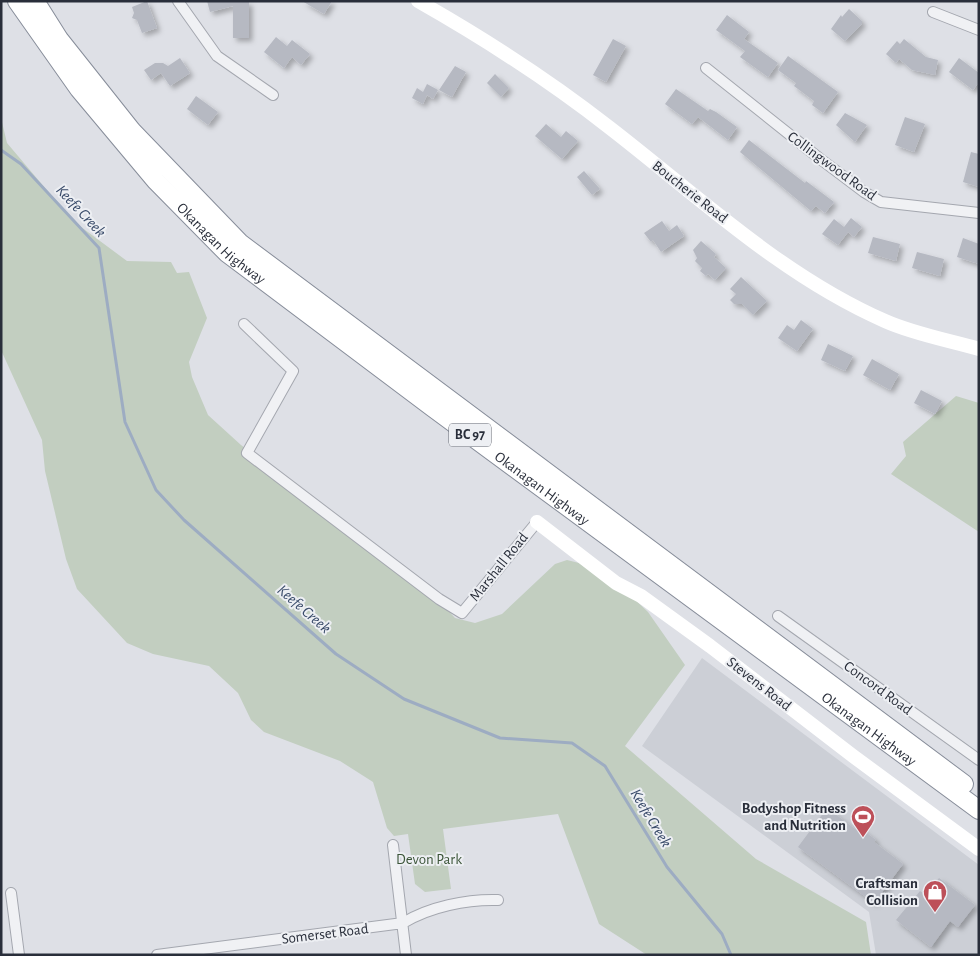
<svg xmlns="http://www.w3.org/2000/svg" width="980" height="956" viewBox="0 0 980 956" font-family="'Alegreya Sans',sans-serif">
<defs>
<filter id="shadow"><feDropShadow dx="3.5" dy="3.5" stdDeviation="2.5" flood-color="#0004"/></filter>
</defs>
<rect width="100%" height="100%" fill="#dee0e6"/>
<path fill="#cccfd6" d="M 702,658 L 979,865 L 979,955 L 876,955 L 869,912 L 642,746 Z"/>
<path fill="#c2cec0" d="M 1,118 L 7,143 L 73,221 L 127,261 L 171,262 L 177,273 L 189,272 L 207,318 L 189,362 L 192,377 L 208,415 L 241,445 L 432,593 L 455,618 L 475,623 L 502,614 L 555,564 L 567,560 L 603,569 L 648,612 L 685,665 L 625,746 L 756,859 L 866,922 L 871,955 L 647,955 L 599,924 L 558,814 L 443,829 L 451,889 L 425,892 L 415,884 L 408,834 L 394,836 L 387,828 L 373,782 L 340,761 L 264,732 L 251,720 L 238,693 L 209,666 L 153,654 L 127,643 L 77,589 L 66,559 L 45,471 L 42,440 L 1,350 Z
M 956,396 L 979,403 L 979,532 L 891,474 L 906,456 L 903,442 Z"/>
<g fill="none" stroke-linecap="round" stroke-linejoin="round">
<path stroke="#9dacc2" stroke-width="3" d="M 1,150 L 21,164 L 99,248 L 125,422 L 156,490 L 184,520 L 336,654 L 404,699 L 500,738 L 572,743 L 605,766 L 667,867 L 722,934 L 731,955"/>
</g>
<path fill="#b6b9c2" filter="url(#shadow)" d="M 147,1 L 157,28 L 142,33 L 137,20 L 132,18 L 134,13 L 132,7 Z
M 207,1 L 249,2 L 249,38 L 233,38 L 233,6 L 210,12 Z
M 302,1 L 332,1 L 324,14 Z
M 849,9 L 862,21 L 862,24 L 845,41 L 831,29 L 841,15 L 842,17 Z
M 727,15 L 749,32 L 744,39 L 778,63 L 768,77 L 740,57 L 745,51 L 716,30 Z
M 276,37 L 287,46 L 292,40 L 310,54 L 301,65 L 292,57 L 284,68 L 264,52 Z
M 613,39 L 626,46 L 606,82 L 593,75 Z
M 904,39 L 926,57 L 938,60 L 935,75 L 912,70 L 899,59 L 896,63 L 886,54 L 897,41 L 900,44 Z
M 788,56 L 838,92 L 823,113 L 812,105 L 814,101 L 794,86 L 796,83 L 778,70 Z
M 180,58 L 190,73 L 170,86 L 161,73 L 151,80 L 144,70 L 155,63 L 163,63 L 168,66 Z
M 959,58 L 979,73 L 979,82 L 973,90 L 949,72 Z
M 455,66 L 466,72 L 452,97 L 439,90 Z
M 495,74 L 509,88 L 501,97 L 487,83 Z
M 427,84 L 438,90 L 433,99 L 427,95 L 423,104 L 412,98 L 417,88 L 423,92 Z
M 676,89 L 708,111 L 710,109 L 716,112 L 737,127 L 728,140 L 698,117 L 692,124 L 665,104 Z
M 196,96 L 218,112 L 208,125 L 187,109 Z
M 845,113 L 867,125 L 855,142 L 836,125 Z
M 905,117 L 925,124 L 914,152 L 895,145 Z
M 546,124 L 561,137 L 566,131 L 578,141 L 562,159 L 535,136 Z
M 749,140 L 805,183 L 806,181 L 834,202 L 825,213 L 816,206 L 811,211 L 740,152 Z
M 971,152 L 979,154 L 979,187 L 963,182 Z
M 584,171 L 600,189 L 592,195 L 577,177 Z
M 851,218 L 862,227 L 854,237 L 848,232 L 838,245 L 822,234 L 834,219 L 844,227 Z
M 662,221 L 669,231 L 677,225 L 684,236 L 661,252 L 653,240 L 651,242 L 644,233 Z
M 873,237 L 900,244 L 896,261 L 868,253 Z
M 963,238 L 979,244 L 979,264 L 957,257 Z
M 701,241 L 716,254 L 714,257 L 726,268 L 715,280 L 708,274 L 706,276 L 700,271 L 702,268 L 695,261 L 697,258 L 693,250 Z
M 917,252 L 944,259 L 940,276 L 912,268 Z
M 741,277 L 767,301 L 753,315 L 742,304 L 734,304 L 730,300 L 736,294 L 730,289 Z
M 801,320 L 813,329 L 797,351 L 778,338 L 787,325 L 794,330 Z
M 828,344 L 853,356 L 845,371 L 821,360 Z
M 872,359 L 899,374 L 890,390 L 863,375 Z
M 921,390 L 942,401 L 935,414 L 914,403 Z
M 827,808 L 855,829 L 857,826 L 876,840 L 874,842 L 903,864 L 874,903 L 798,847 Z
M 939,878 L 975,905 L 958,927 L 950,921 L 931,947 L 896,920 L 920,891 L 926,895 Z"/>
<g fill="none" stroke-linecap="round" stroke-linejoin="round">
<g stroke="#a4a7af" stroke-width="12">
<path id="street" d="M 178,1 L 217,56 L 273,95
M 933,12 L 979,30
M 706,68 L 819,158 L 864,192 L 881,202 L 979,213
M 244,324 L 293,371 L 247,453 L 439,599 L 462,613 L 537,522
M 778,616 L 979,760
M 393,845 L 406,955
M 11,893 L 19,955
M 157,955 L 403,923 C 429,907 467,899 498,900"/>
</g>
<g stroke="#878d9a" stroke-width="20">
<g id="highway">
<path id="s1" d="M 17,1 L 79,89 L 156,181 L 227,253 L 432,407 L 979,810"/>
<path d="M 35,1 L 59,39 L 132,131 L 240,243 L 964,784"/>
</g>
</g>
<use href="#street" stroke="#f0f1f4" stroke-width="10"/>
<path stroke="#fff" stroke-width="14" d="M 418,1 C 485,39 550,81 610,128 C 698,196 782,276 885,321 C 914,334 948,340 979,349
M 537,522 L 616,583 L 641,596 L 710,646 L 853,756 L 979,849"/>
<use href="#highway" stroke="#fff" stroke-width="18"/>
</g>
<defs>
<g id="stadium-pin" transform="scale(1.25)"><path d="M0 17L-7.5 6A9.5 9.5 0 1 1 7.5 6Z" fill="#bd5059" stroke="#edeff3"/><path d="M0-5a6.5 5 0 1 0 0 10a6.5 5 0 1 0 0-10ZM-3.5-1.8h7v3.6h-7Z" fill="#fff"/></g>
<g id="shop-pin" transform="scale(1.25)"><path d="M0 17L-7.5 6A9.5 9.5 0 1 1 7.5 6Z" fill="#bd5059" stroke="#edeff3"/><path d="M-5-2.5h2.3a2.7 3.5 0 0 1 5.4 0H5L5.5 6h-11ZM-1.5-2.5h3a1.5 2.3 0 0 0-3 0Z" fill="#fff"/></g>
</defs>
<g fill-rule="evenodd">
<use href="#stadium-pin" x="863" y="817"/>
<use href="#shop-pin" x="935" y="892"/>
</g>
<g text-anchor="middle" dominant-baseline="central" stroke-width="4" stroke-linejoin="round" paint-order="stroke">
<rect fill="#edeff3" stroke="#646872" stroke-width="1" x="449" y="423.5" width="42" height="23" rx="4"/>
<g font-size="14" font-weight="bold" fill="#292e3a">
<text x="470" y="435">BC 97</text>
</g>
<g font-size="15" fill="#292e3a" stroke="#edeff3">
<text transform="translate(832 166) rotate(36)">Collingwood Road</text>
<text transform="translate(690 192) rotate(38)">Boucherie Road</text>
<text stroke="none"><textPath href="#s1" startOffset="318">Okanagan Highway</textPath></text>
<text stroke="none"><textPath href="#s1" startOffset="722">Okanagan Highway</textPath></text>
<text transform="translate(499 567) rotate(-51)">Marshall Road</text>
<text transform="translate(759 684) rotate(38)">Stevens Road</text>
<text transform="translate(878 688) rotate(36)">Concord Road</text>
<text stroke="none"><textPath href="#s1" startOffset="1128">Okanagan Highway</textPath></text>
<text transform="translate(325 934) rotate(-7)">Somerset Road</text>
</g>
<g font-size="15" font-weight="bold" fill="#292e3a" stroke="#edeff3" text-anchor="end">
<text x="846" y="808">Bodyshop Fitness<tspan x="846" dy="17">and Nutrition</tspan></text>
<text x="918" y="883">Craftsman<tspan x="918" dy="17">Collision</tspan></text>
</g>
<g font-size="15" fill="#3b5438" stroke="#edeff3">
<text x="429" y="859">Devon Park</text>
</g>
<g font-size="16" font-style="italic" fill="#384a69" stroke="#edeff3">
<text transform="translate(81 211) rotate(47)">Keefe Creek</text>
<text transform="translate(304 609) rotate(41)">Keefe Creek</text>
<text transform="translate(651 818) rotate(59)">Keefe Creek</text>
</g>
</g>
<rect width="980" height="956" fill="none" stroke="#292e3a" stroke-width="5"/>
</svg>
